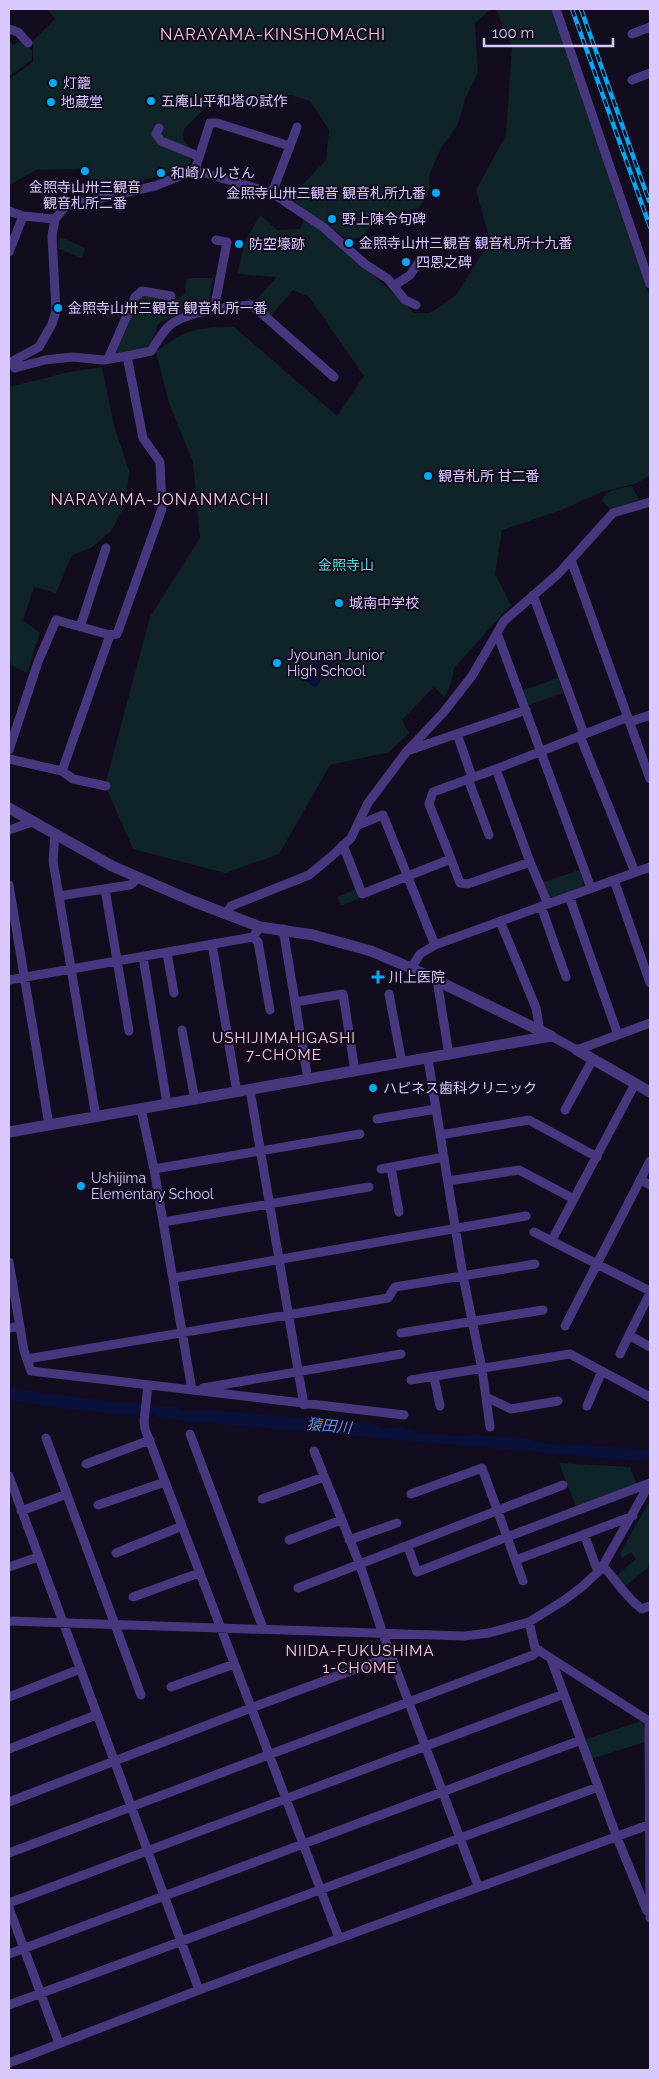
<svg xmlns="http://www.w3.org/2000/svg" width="659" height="2079" viewBox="0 0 659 2079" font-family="Raleway,'Noto Sans JP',sans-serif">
<rect width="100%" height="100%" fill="#130c1e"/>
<path fill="#0f2428" d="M 47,9 L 491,9 L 475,23 L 478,73 L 465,99 L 458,124 L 441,148 L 429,175 L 429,193 L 419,208 L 378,217 L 364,236 L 350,240 L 311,217 L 293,200 L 305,182 L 326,160 L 329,130 L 310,101 L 291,95 L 259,102 L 219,94 L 184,129 L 183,139 L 191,149 L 189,169 L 96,192 L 91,179 L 79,169 L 36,170 L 9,185 L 9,79 L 33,62 L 33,41 L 55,19 Z
M 496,9 L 555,9 L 650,297 L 650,475 L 637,483 L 602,492 L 561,510 L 502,530 L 495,574 L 511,605 L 454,668 L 451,683 L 445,697 L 434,687 L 402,720 L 409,733 L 389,752 L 330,765 L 279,854 L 225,873 L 133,849 L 105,785 L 150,617 L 200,538 L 193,462 L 169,403 L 156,352 C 185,329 196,327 234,327 L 337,416 L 364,376 L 309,297 L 293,290 L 268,319 L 253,303 L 277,277 L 237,274 L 245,242 L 260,215 L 277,230 L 300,229 L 305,217 L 339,243 L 414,313 L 430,313 L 456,295 L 490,241 L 476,190 L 506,135 L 512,47 Z
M 23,40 L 32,51 L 32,60 L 9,76 L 9,41 L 13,45 Z
M 60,237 L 85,248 L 82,258 L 57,248 Z
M 190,278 L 213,278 L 209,301 L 205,305 L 189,308 L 158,324 L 151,344 L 147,347 L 116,354 L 114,350 L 139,297 C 155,292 171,306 185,294 L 186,280 Z
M 102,367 L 114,426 L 129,471 L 126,503 L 111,531 L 91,548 L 72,555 L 56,593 L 34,587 L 23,620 L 40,633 L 27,673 L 11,665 L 9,658 L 9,387 L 69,372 Z
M 632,486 L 639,500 L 612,510 L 602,501 C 606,488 621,488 632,486 Z
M 558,678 L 563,693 L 526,706 L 521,691 Z
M 579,870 L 583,882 L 581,888 L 554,898 L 547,895 L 542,883 Z
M 356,889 L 360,898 L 341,906 L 337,897 Z
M 559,1463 L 630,1467 L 637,1485 L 576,1507 Z
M 648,1504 L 650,1506 L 650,1566 L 625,1586 L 616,1576 L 636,1559 L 631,1552 L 622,1558 L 620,1553 Z
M 641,1721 L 645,1729 L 645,1742 L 591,1759 L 584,1740 Z"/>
<path fill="#09113b" d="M 322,652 L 334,662 L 315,688 L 302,678 Z
M 9,1388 L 101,1400 L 178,1407 L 181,1411 L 197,1409 L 373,1424 L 383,1428 L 402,1427 L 419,1433 L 455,1436 L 474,1435 L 527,1438 L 541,1443 L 567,1446 L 575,1444 L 647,1450 L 650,1452 L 650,1459 L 645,1458 L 638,1461 L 196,1422 L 159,1418 L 153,1414 L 139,1416 L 58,1408 L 9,1400 Z"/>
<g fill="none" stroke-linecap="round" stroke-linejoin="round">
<path stroke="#48377e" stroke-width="9" d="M 556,9 L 650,284
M 9,29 L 18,32 L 28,43
M 632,34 L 650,27
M 632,80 L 650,73
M 159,128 L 156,134 L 161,141 L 198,156
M 290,146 L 297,127
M 195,170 L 210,123 L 217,123 L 290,146 L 272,193
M 9,211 L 23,216 L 55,219
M 9,252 L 23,216
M 395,285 L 410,275 L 419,262 L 439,265
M 214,310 L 227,242 L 216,240
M 108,359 L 135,297 L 142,291 L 171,296
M 10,362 L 15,368 L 45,360 L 72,357 L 104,360 L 127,356
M 9,363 L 39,347 L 52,324 L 56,311 L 52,236 L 55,219 L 66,206 L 155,186 L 195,170 L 272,193 L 323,227 L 365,264 L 388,279 L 405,300 L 416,305
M 571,560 L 650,779
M 533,595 L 584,734
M 80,627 L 106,548
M 497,633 L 591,888
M 630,722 L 650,715
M 457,734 L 472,777
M 580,736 L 635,872
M 9,750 L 38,662 L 56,620 L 110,635
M 410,750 L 526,710
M 9,759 L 62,771 L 73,779 L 106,786
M 62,771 L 110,635 L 117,634 L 162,509 L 160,462 L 143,438 L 127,356 L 151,351 C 156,343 161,335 167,328 C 181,312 231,306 252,305 L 334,377
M 468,779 L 489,835
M 358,825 L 383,815 L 435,945
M 9,830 L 32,822
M 55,834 L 53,861 L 96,1117
M 343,845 L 362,894 L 451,859 L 460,883 L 468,884 L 530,862 L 548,904
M 451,859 L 429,804 L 433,792 L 496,769
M 530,862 L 496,769 L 628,717
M 614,880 L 650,983
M 9,885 L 49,1125
M 105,889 L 129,1031
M 59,896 L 130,885 L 139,878
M 569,896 L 618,1035
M 541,906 L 566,977
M 226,915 L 231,906 L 309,875 L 333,855 L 351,838 L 368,803 L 407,751 L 443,713 L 472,676 L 504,621 L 559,573 L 613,513 L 650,502
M 500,921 L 536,1008 L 540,1031
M 283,929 L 308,1080
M 253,937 L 258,942 L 270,1010
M 212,944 L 237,1092
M 167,953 L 174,993
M 143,957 L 167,1104
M 411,968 L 420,954 L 435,945 L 650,867
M 9,980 L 253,937 L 260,927
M 437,980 L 449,1055
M 389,994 L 402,1063
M 295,1002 L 343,994 L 355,1071
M 182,1030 L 195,1100
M 551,1036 L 577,1050 L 650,1023
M 428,1059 L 463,1276 L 482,1369 L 490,1427
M 250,1090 L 304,1405
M 141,1109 L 154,1169 L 192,1390
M 565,1110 L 593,1059
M 377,1119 L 436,1109
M 440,1135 L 529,1120 L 597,1157
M 391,1167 L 399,1212
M 154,1169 L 360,1134
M 381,1169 L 444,1157
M 641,1180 L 650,1185
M 448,1181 L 519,1170 L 574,1199
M 163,1222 L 369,1187
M 534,1232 L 650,1291
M 552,1240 L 635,1084
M 9,1262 L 24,1351 L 31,1371 L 404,1415
M 174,1278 L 526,1216
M 650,1293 L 629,1335 L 650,1347
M 565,1326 L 650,1161
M 9,1328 L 20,1326
M 401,1333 L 543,1310
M 620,1354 L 629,1335
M 27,1359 L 388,1298 L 395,1287 L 535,1264
M 434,1377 L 440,1406
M 411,1380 L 570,1354 L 650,1397
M 148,1385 L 144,1421 L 145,1429 L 339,1938
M 203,1388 L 401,1354
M 486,1397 L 511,1409 L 558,1401
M 587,1406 L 602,1371
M 190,1434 L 263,1628
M 46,1438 L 141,1695
M 314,1451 L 360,1565 L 383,1634 L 478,1886
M 86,1464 L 150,1440
M 9,1476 L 199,1990
M 411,1494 L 482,1468 L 507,1537 L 650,1483
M 262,1499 L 324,1477
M 98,1505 L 165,1482
M 21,1511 L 67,1494
M 584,1534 L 598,1572
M 289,1540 L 341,1520
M 349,1540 L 397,1523
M 408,1547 L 417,1572 L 507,1537 L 523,1581
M 116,1553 L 182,1526
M 516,1560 L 633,1516
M 603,1566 C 615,1579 628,1600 642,1609 L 650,1606
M 9,1567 L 38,1557
M 298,1588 L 563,1485
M 133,1597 L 199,1573
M 9,1621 L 464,1636 L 489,1633 L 529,1622 L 563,1601 L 583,1586 L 601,1569 L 650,1483
M 529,1622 L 535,1648 L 649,1721 L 650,1918
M 551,1659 L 616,1835 L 647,1911
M 171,1687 L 234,1664
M 9,1697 L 80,1669
M 9,1749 L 96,1715
M 9,1802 L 251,1708 L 391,1656
M 9,1853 L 533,1655 L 539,1650
M 9,1903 L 564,1694
M 9,1908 L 59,2043
M 9,1954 L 581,1740
M 9,2005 L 598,1787
M 9,2063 L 199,1990 L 648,1825"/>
<path stroke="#48377e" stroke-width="11" d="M 9,808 L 112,866 L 190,900 L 260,927 L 313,935 L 371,951 L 411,968 L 551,1036
M 577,1050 L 650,1092
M 9,1132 L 551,1036"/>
<g stroke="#00abf4" stroke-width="4.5">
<path id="rail" d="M 572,9 L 650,227
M 581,9 L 649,201"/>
</g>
<use href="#rail" stroke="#130c1e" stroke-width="2.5" stroke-dasharray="8" stroke-linecap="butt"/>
</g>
<g fill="#00abf4" stroke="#130c1e" stroke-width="2">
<circle cx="53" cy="83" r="5"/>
<circle cx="151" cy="101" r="5"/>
<circle cx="51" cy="102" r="5"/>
<circle cx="85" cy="171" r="5"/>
<circle cx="161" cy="173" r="5"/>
<circle cx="436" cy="193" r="5"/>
<circle cx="332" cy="219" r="5"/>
<circle cx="349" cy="243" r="5"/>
<circle cx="239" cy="244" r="5"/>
<circle cx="406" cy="262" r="5"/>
<circle cx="58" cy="308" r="5"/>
<circle cx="428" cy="476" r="5"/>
<circle cx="339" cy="603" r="5"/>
<circle cx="277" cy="663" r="5"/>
<path d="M375.5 969.5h5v5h5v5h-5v5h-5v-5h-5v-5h5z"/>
<circle cx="373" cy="1088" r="5"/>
<circle cx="81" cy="1186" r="5"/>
</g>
<g text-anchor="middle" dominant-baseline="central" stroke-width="4" stroke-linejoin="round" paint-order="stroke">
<g font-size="14" fill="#dac9ff" stroke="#130c1e" text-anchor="start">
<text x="63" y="83">灯籠</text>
<text x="161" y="101">五庵山平和塔の試作</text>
<text x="61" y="102">地蔵堂</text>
<text x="171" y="173">和崎ハルさん</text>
<text x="85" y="187" text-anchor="middle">金照寺山卅三観音<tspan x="85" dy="16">観音札所二番</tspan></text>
<text x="426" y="193" text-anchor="end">金照寺山卅三観音 観音札所九番</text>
<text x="342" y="219">野上陳令句碑</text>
<text x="359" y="243">金照寺山卅三観音 観音札所十九番</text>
<text x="249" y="244">防空壕跡</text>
<text x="416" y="262">四恩之碑</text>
<text x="68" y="308">金照寺山卅三観音 観音札所一番</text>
<text x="438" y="476">観音札所 甘二番</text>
<text x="349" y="603">城南中学校</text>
<text x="287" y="655">Jyounan Junior<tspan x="287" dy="16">High School</tspan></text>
<text x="389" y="977">川上医院</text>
<text x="383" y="1088">ハピネス歯科クリニック</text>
<text x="91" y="1178">Ushijima<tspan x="91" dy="16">Elementary School</tspan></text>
</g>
<g font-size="14" fill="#56dfd8" stroke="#130c1e">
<text x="346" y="565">金照寺山</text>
</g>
<g font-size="15" letter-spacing="1" fill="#ffcbe2" stroke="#130c1e">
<text x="284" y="1038">USHIJIMAHIGASHI<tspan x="284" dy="17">7-CHOME</tspan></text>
<text x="360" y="1651">NIIDA-FUKUSHIMA<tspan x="360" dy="17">1-CHOME</tspan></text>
</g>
<g font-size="15" font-style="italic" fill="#5790ff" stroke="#130c1e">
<text transform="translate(329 1426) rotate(5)">猿田川</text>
</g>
<g font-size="16" letter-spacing="1" fill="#ffcbe2" stroke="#130c1e">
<text x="273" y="34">NARAYAMA-KINSHOMACHI</text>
<text x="160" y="499">NARAYAMA-JONANMACHI</text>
</g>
</g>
<rect width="659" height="2079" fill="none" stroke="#dac9ff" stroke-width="20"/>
<path d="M484 38v8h129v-8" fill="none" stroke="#dac9ff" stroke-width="2.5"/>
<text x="492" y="38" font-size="15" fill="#dac9ff" stroke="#130c1e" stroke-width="4" paint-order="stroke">100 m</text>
</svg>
